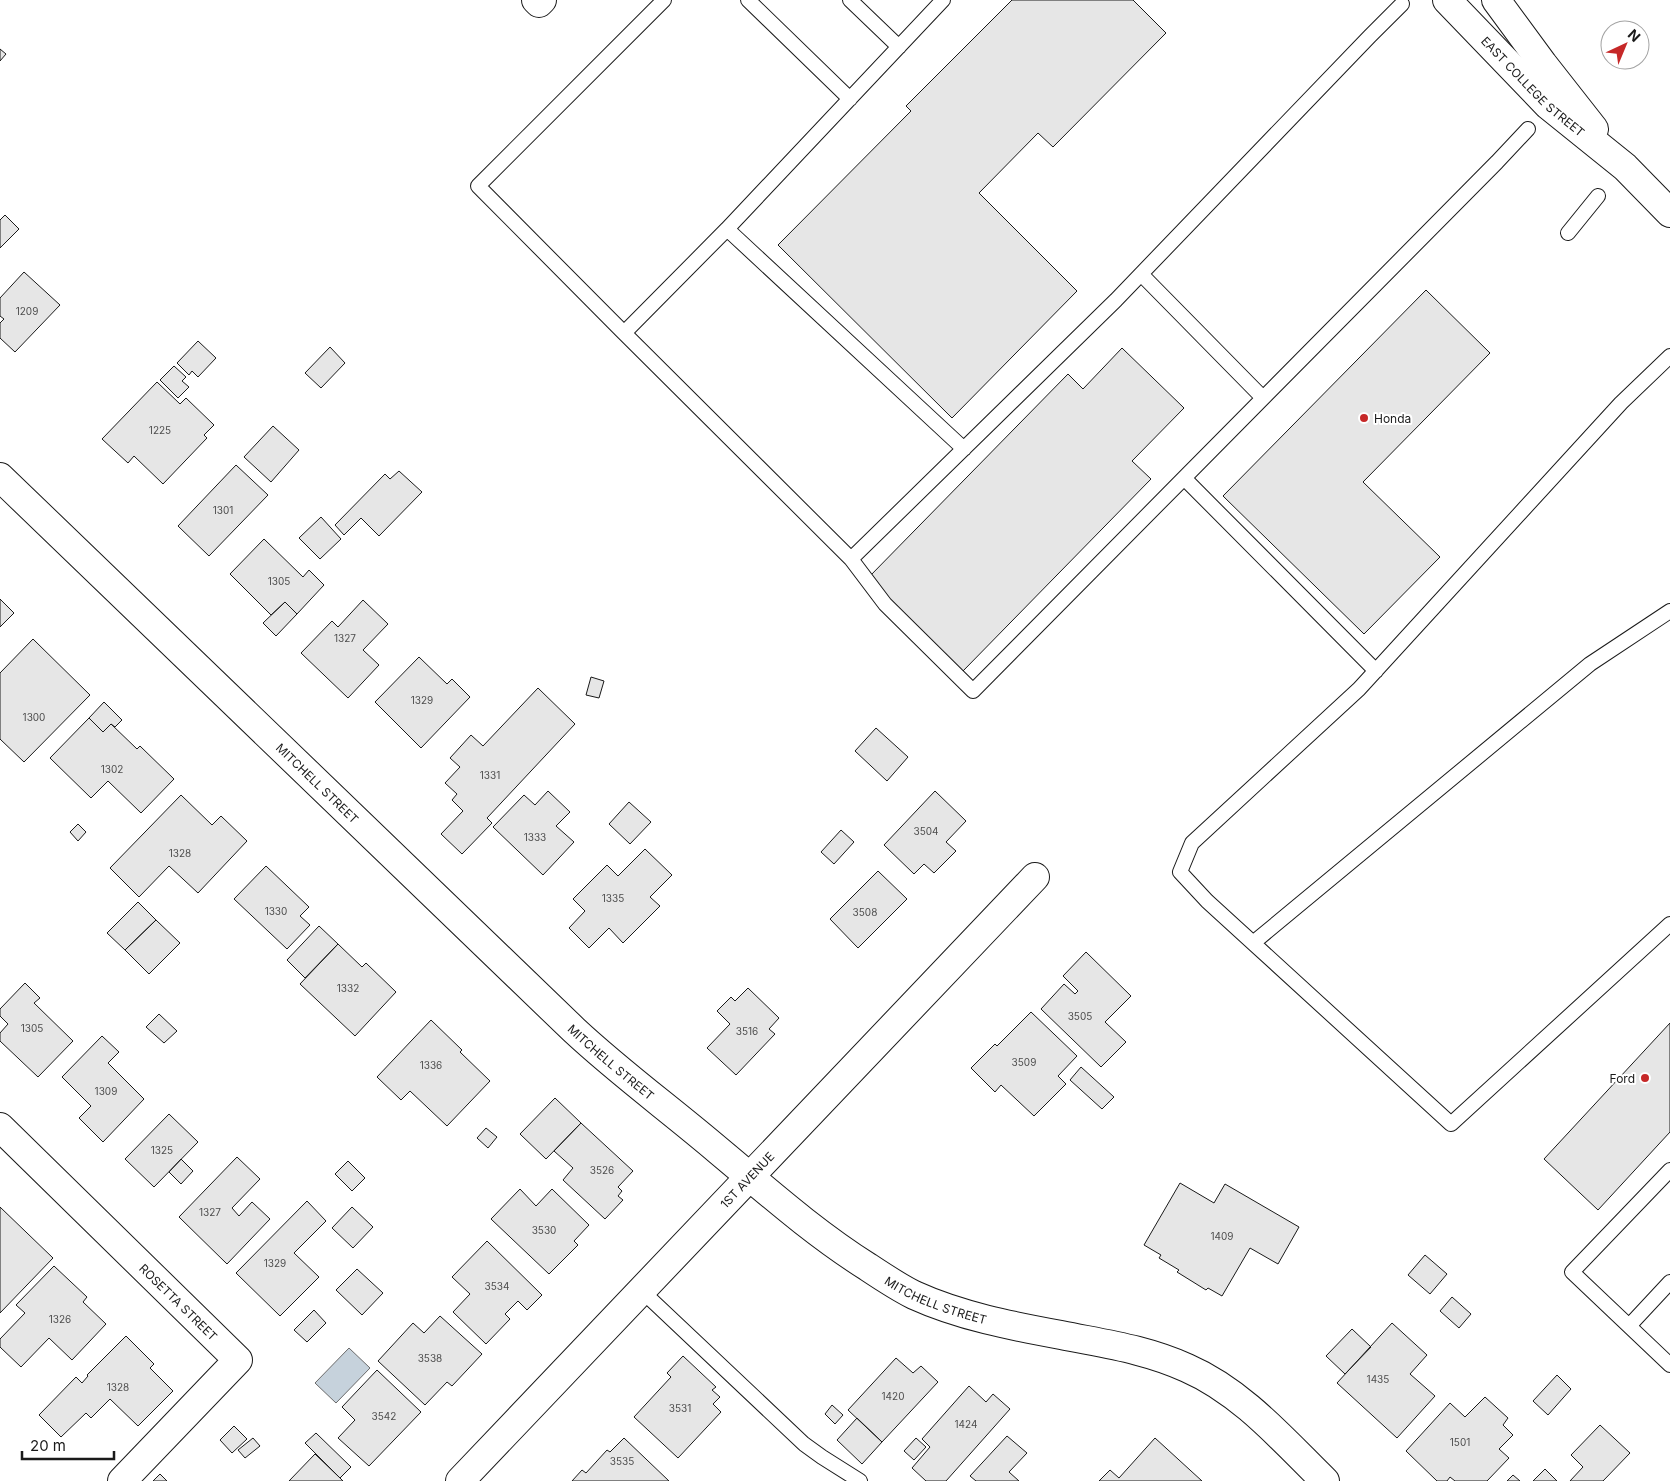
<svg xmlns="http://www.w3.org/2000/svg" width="1670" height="1481" viewBox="0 0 1670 1481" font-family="Inter,sans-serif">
<rect width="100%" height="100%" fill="#fff"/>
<path fill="#c6d2dc" stroke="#6a6a6a" d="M 349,1348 L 370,1368 L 336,1403 L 315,1383 Z"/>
<path fill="#e6e6e6" stroke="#1a1a1a" d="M 1012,0 L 1133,0 L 1166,33 L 1053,147 L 1038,133 L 979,193 L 1077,291 L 952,418 L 778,245 L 911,111 L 906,106 Z
M 0,49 L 6,54 L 0,61 Z
M 5,215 L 19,229 L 0,248 L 0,220 Z
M 24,272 L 60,305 L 15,352 L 0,338 L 0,323 L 4,319 L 0,316 L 0,298 Z
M 1426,290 L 1490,353 L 1363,482 L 1440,557 L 1364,634 L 1223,496 Z
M 198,341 L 216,358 L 198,377 L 192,371 L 189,375 L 177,363 Z
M 330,347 L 345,363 L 321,388 L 305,373 Z
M 1122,348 L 1184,408 L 1132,461 L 1151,479 L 963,671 L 868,578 L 1068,374 L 1083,389 Z
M 174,366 L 186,377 L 182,381 L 189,387 L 178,398 L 160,380 Z
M 157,382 L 180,404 L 186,398 L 214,425 L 204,435 L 207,438 L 163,484 L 134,456 L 128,463 L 102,439 Z
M 273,426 L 299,450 L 271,482 L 244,457 Z
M 236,465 L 268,495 L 209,556 L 178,526 Z
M 399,471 L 422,492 L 379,536 L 361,518 L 344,535 L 335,525 L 385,474 L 390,479 Z
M 321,517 L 341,539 L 320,559 L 299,538 Z
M 264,539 L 303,577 L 309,570 L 324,585 L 297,614 L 285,602 L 271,615 L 230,574 Z
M 0,599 L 14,613 L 0,627 Z
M 363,600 L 388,624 L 363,650 L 379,665 L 348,698 L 301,653 L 332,621 L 338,627 Z
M 285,602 L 297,614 L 276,636 L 263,623 Z
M 33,639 L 90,695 L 24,762 L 0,739 L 0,673 Z
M 419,657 L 447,684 L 452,679 L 470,697 L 421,748 L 375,702 Z
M 591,677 L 604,681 L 599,698 L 586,695 Z
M 538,688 L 575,724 L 487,818 L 492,823 L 462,854 L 441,834 L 463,811 L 452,800 L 457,794 L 445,783 L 460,767 L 450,758 L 471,735 L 483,746 Z
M 104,702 L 122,720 L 115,727 L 111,724 L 103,732 L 89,718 Z
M 89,718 L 103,732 L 111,724 L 137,749 L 140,746 L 174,779 L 141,813 L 108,781 L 91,798 L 50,758 Z
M 876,728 L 908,757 L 887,781 L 855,751 Z
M 548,791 L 570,812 L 556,826 L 574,842 L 543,875 L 493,827 L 524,795 L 535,805 Z
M 935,791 L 966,821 L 946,842 L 956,851 L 934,873 L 924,864 L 914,874 L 884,845 Z
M 181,795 L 212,825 L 221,816 L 247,841 L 198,893 L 169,866 L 139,897 L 110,868 Z
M 629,802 L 651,822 L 630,844 L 609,824 Z
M 78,824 L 86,832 L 78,841 L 70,832 Z
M 841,830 L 854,842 L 834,864 L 821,852 Z
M 645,849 L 672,875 L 650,897 L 660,906 L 623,943 L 609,928 L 589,948 L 569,928 L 585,911 L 573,899 L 607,865 L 618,876 Z
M 266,866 L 309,907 L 300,916 L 310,925 L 287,949 L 234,899 Z
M 878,871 L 907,899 L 858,948 L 830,919 Z
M 138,902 L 156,920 L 125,950 L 107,933 Z
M 156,920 L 180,943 L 149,974 L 125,950 Z
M 319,926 L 338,944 L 305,978 L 287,960 Z
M 338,944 L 362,967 L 366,963 L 396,992 L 355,1036 L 300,984 Z
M 1086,952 L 1131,996 L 1105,1022 L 1126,1042 L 1101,1067 L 1041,1009 L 1064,984 L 1075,994 L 1078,991 L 1063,976 Z
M 25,983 L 40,998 L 34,1003 L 73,1041 L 38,1077 L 0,1041 L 0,1033 L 8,1024 L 0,1016 L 0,1009 Z
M 748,988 L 779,1018 L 769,1029 L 775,1034 L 736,1075 L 707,1048 L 730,1024 L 717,1011 L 731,997 L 735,1001 Z
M 1031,1012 L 1077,1056 L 1058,1076 L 1066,1084 L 1034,1116 L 1001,1085 L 995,1092 L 971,1068 L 995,1044 L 997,1046 Z
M 159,1014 L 177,1031 L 164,1043 L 146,1027 Z
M 431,1020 L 462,1050 L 460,1052 L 490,1081 L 447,1126 L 410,1091 L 401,1100 L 377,1077 Z
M 1670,1023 L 1670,1132 L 1598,1210 L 1544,1159 Z
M 102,1036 L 119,1052 L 108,1063 L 144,1099 L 103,1142 L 79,1118 L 91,1106 L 62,1077 Z
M 1081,1067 L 1114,1097 L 1102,1109 L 1070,1080 Z
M 555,1098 L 581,1123 L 546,1159 L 520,1134 Z
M 169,1114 L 198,1142 L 154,1187 L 125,1159 Z
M 581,1123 L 633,1171 L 618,1187 L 622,1191 L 618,1196 L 623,1200 L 605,1219 L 563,1180 L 573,1168 L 554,1151 Z
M 486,1128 L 497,1137 L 488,1148 L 477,1138 Z
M 237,1157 L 260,1179 L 232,1208 L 239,1216 L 252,1202 L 270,1219 L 227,1264 L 179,1217 Z
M 181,1159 L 193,1171 L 181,1184 L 169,1172 Z
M 348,1161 L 365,1178 L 352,1191 L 335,1174 Z
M 1180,1183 L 1214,1203 L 1225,1184 L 1299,1227 L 1278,1264 L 1250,1248 L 1222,1296 L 1208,1288 L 1206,1290 L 1177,1272 L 1179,1270 L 1159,1258 L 1161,1255 L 1144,1245 Z
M 520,1189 L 536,1206 L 552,1189 L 589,1225 L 574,1241 L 578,1245 L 549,1274 L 491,1219 Z
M 307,1201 L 326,1221 L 294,1253 L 319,1277 L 280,1316 L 236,1273 Z
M 0,1207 L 53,1258 L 0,1313 Z
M 352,1207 L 373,1227 L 353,1248 L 332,1228 Z
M 487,1241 L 542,1295 L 527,1310 L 518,1301 L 505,1314 L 510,1319 L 486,1344 L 453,1312 L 470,1294 L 452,1277 Z
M 1425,1255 L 1447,1274 L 1430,1294 L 1408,1275 Z
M 54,1266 L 87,1297 L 83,1302 L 106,1324 L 72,1360 L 49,1338 L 21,1367 L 0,1347 L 0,1339 L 25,1313 L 16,1305 Z
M 357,1269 L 383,1293 L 362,1315 L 336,1290 Z
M 1452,1297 L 1471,1314 L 1459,1328 L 1440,1311 Z
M 314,1310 L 326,1323 L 307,1342 L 294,1330 Z
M 440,1316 L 482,1354 L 452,1386 L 447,1382 L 425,1405 L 378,1361 L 413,1323 L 424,1333 Z
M 1392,1323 L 1427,1355 L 1410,1374 L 1435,1396 L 1397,1438 L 1337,1383 Z
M 1352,1329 L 1371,1347 L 1345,1374 L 1326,1356 Z
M 126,1336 L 154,1364 L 150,1368 L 173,1391 L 138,1426 L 110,1399 L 91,1418 L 86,1413 L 61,1437 L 39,1415 L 76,1377 L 82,1383 L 88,1376 L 87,1375 Z
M 683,1356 L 716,1387 L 712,1390 L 720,1397 L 713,1404 L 721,1412 L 678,1458 L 634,1417 L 671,1377 L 667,1373 Z
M 896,1358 L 913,1373 L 921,1366 L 938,1382 L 882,1442 L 848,1410 Z
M 377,1370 L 421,1412 L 369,1466 L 338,1438 L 355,1420 L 342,1407 Z
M 1557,1375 L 1571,1389 L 1548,1415 L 1533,1401 Z
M 969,1386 L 986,1402 L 993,1394 L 1010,1409 L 946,1481 L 926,1481 L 912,1468 L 930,1447 L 922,1439 Z
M 1485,1397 L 1508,1418 L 1503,1425 L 1513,1435 L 1499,1449 L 1509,1458 L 1487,1481 L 1455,1481 L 1450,1477 L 1447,1481 L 1437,1481 L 1406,1451 L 1450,1403 L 1465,1417 Z
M 832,1405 L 843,1415 L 835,1424 L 825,1414 Z
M 857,1418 L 882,1442 L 862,1464 L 837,1440 Z
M 1600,1425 L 1630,1453 L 1603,1481 L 1570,1481 L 1583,1467 L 1571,1455 Z
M 234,1426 L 247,1439 L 232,1453 L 220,1440 Z
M 316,1433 L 351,1467 L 340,1478 L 305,1443 Z
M 1007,1436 L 1027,1453 L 1009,1472 L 1019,1481 L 976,1481 L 970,1476 Z
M 253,1438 L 260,1446 L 245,1458 L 238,1450 Z
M 624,1438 L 669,1481 L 572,1481 L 582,1470 L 586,1473 L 607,1450 L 610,1452 Z
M 916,1438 L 926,1447 L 914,1460 L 904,1451 Z
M 1155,1438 L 1202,1481 L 1099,1481 L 1110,1470 L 1119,1478 Z
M 315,1454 L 340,1478 L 343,1481 L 289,1481 Z
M 1545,1469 L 1557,1481 L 1533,1481 Z
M 160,1474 L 167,1481 L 153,1481 Z
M 1513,1475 L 1520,1481 L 1507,1481 Z"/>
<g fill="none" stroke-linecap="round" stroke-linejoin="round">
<g stroke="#1a1a1a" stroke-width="16">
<path id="lane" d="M 664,0 L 478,186 L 624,333 L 727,229 L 943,0
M 748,0 L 850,99
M 850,0 L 899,47
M 727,229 L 964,449
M 1568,233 L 1598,196
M 1141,274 L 1263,398
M 624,333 L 851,559 L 1116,300 L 1370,36 L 1402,4
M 1670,356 L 1621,403 L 1359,689 L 1192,843 L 1180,872 L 1207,901 L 1253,943 L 1590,664 L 1670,611
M 851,559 L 885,604 L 973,691 L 1184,478
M 1376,671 L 1184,478 L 1497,162 L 1528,129
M 1253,943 L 1451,1124 L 1670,924
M 1670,1170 L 1572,1272 L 1670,1365
M 642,1291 L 804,1444 L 822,1457 L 860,1481
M 1629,1326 L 1670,1282"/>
</g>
<g stroke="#1a1a1a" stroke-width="30">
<g id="street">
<path d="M 536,0 L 539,3 L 542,0"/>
<path id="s1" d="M 0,477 L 574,1030 C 620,1073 671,1110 719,1151 C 767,1191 814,1233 868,1267 C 883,1277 898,1287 914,1295 C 960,1316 1012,1326 1061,1335 C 1105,1344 1145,1349 1187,1368 C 1242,1392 1283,1440 1325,1481"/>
<path id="s2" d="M 0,1127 L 238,1360 L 122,1481"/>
<path id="s3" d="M 460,1481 L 1035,877"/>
</g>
</g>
<g stroke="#1a1a1a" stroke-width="30">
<g id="secondary">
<path id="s4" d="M 1447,0 L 1548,105 L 1625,167 L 1670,213"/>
<path d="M 1496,0 L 1543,64 L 1594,129"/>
</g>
</g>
<use href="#lane" stroke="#fff" stroke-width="14"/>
<use href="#street" stroke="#fff" stroke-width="28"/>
<use href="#secondary" stroke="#fff" stroke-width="28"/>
</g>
<g fill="#c62828" stroke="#fff" stroke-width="2">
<circle cx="1364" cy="418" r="5"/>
<circle cx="1645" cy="1078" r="5"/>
</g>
<g text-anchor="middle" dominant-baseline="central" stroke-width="4" stroke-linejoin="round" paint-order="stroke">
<g font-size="10" fill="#4d4d4d">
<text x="27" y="311">1209</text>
<text x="160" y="430">1225</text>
<text x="223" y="510">1301</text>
<text x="279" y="581">1305</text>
<text x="345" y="638">1327</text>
<text x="422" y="700">1329</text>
<text x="34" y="717">1300</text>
<text x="112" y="769">1302</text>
<text x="490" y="775">1331</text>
<text x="926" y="831">3504</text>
<text x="535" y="837">1333</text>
<text x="180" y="853">1328</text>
<text x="613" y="898">1335</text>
<text x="276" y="911">1330</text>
<text x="865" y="912">3508</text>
<text x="348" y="988">1332</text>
<text x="1080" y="1016">3505</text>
<text x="32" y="1028">1305</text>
<text x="747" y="1031">3516</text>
<text x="1024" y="1062">3509</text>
<text x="431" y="1065">1336</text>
<text x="106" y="1091">1309</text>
<text x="162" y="1150">1325</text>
<text x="602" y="1170">3526</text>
<text x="210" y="1212">1327</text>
<text x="544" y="1230">3530</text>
<text x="1222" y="1236">1409</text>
<text x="275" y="1263">1329</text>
<text x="497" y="1286">3534</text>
<text x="60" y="1319">1326</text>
<text x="430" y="1358">3538</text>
<text x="1378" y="1379">1435</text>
<text x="118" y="1387">1328</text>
<text x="893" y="1396">1420</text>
<text x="680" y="1408">3531</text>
<text x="384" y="1416">3542</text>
<text x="966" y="1424">1424</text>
<text x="1460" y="1442">1501</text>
<text x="622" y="1461">3535</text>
</g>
<g font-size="12" fill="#1a1a1a" stroke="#fff">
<text stroke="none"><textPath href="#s4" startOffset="122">EAST COLLEGE STREET</textPath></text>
<text stroke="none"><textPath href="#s1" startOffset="441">MITCHELL STREET</textPath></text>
<text stroke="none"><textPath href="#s1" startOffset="846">MITCHELL STREET</textPath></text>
<text stroke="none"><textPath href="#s3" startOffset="416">1ST AVENUE</textPath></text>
<text stroke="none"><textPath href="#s1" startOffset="1251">MITCHELL STREET</textPath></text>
<text stroke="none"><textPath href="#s2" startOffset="250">ROSETTA STREET</textPath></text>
</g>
<g font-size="12" fill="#1a1a1a" stroke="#fff" text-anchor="start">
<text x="1374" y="418">Honda</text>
<text x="1635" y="1078" text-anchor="end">Ford</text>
</g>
</g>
<g transform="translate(1625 45) rotate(44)"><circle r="24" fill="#ffffff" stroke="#a3a3a3"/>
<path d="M0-4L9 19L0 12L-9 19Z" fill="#c62828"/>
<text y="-8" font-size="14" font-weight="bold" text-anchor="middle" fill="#1a1a1a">N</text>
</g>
<path d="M22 1451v8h92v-8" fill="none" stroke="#1a1a1a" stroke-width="2.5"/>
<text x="30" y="1451" font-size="15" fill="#1a1a1a" stroke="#ffffff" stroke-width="4" paint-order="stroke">20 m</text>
</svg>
